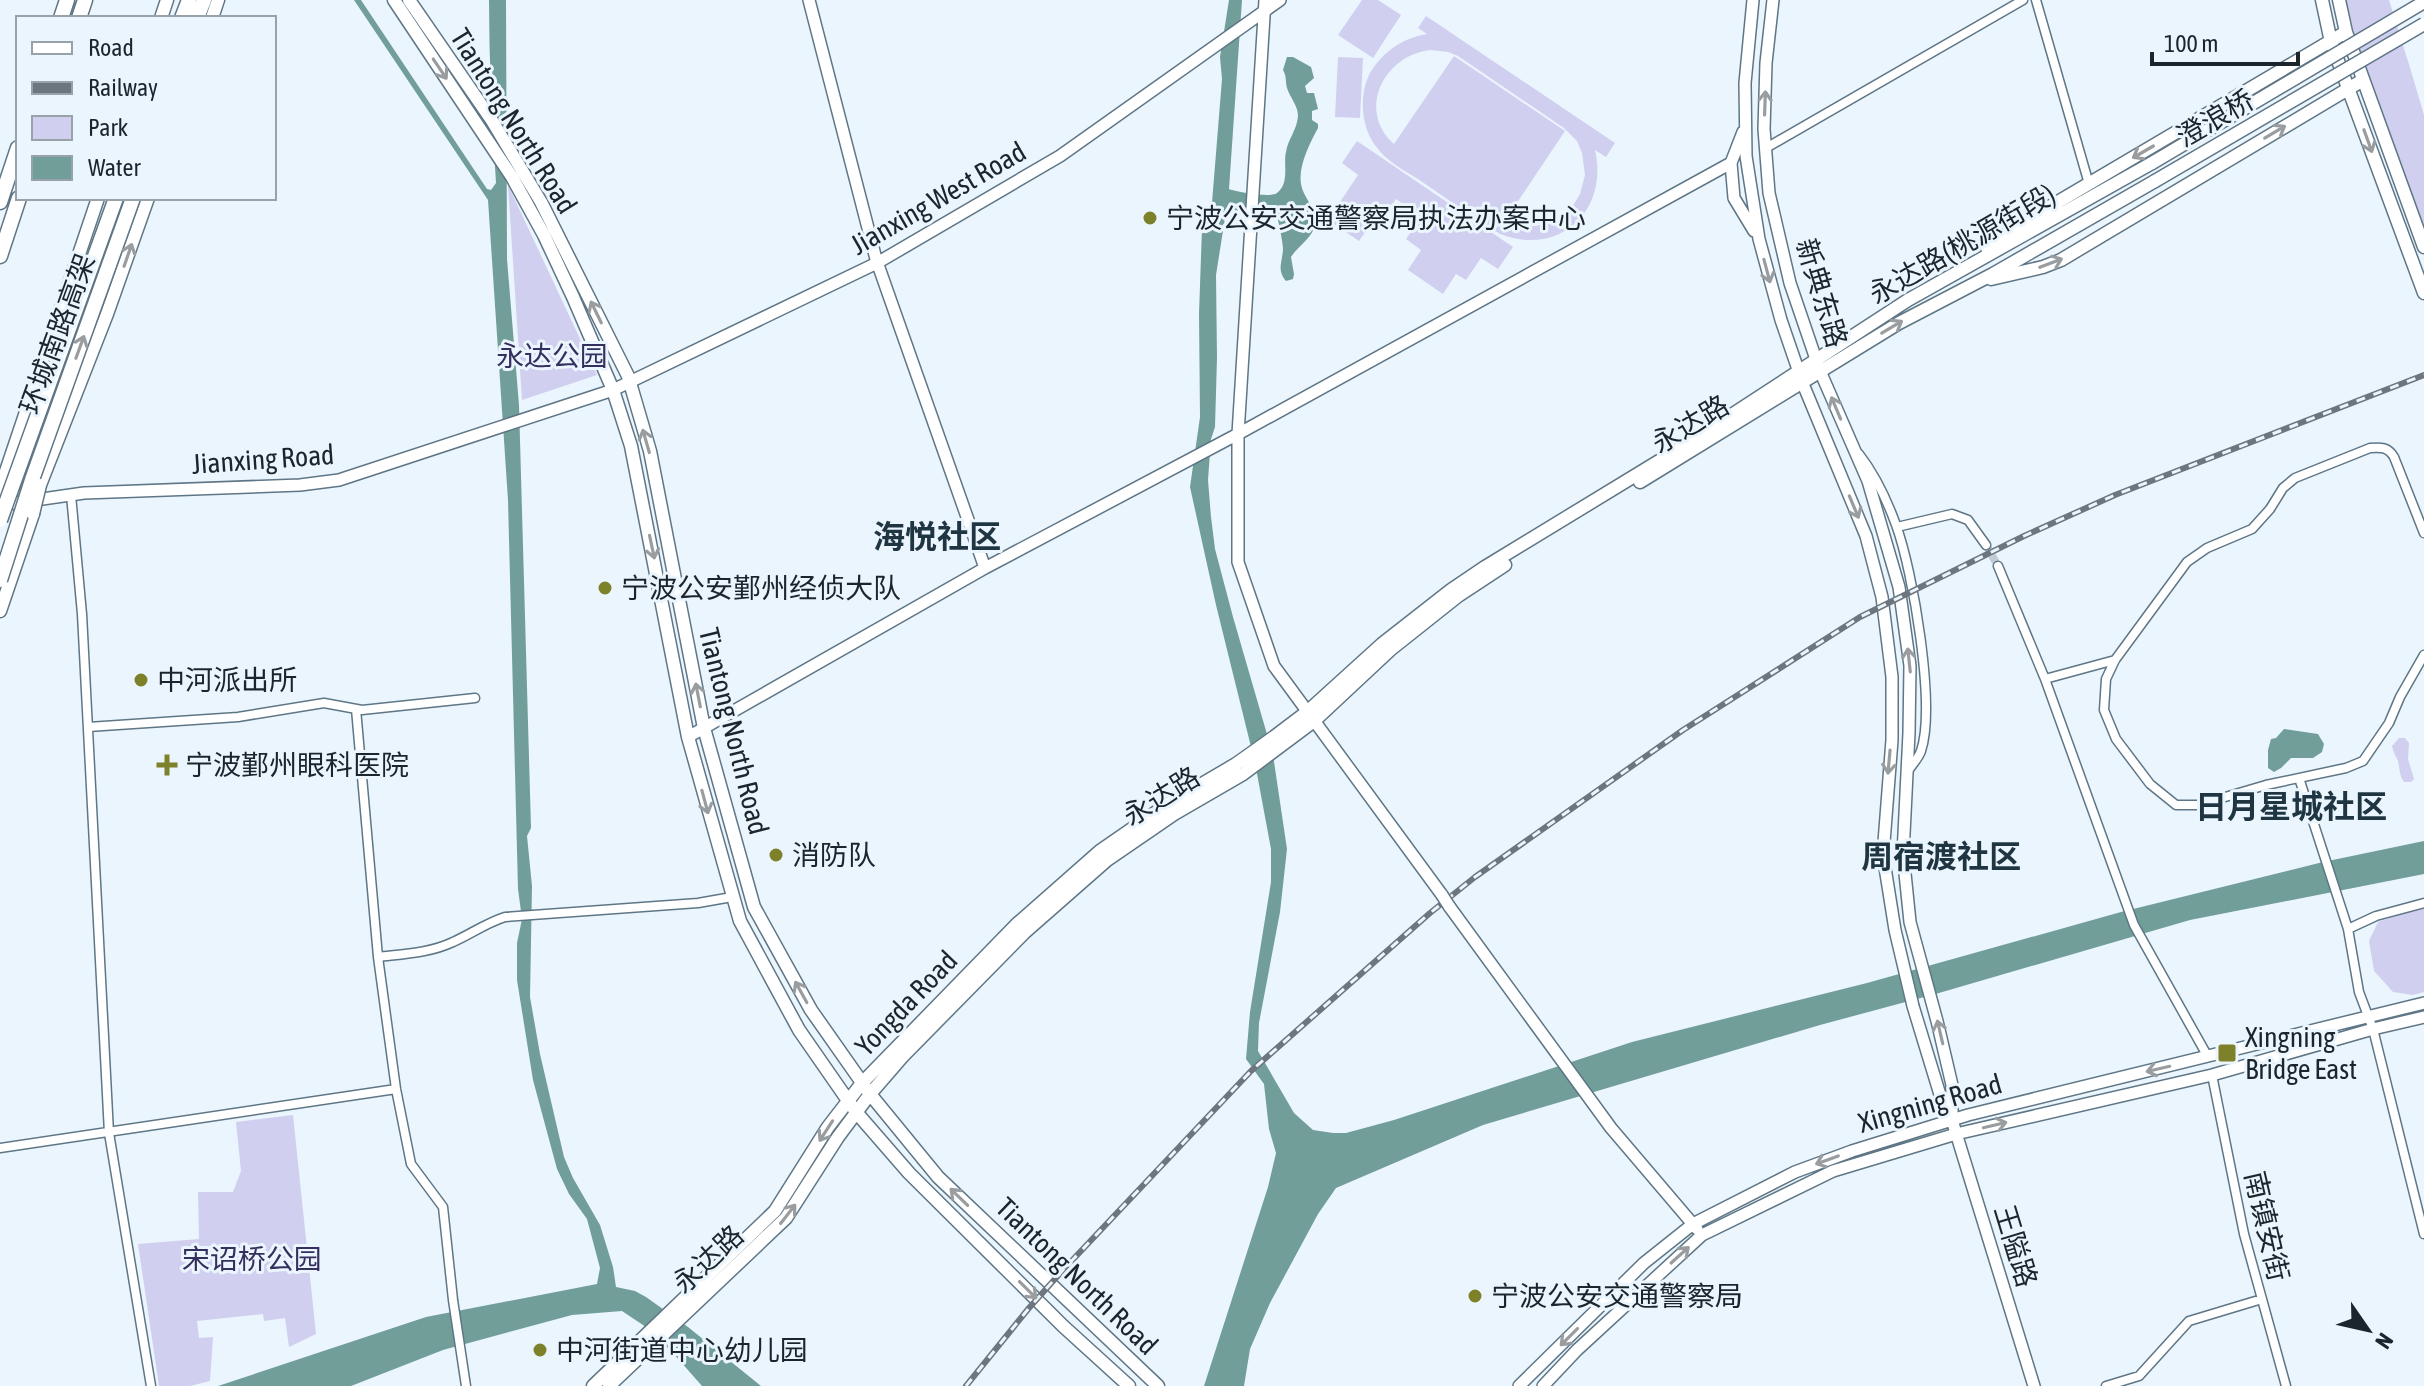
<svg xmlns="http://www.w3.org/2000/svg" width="2424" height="1386" viewBox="0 0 2424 1386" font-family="'Asap Condensed','Noto Sans SC',sans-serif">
<rect width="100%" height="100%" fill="#ebf5fd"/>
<path fill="#d1cfef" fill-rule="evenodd" d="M 1362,0 L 1378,0 L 1401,15 L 1373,58 L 1338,35 Z
M 2346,0 L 2390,0 L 2424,115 L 2424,230 L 2353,30 Z
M 1426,16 L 1615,143 L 1606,157 L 1595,150 C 1609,211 1559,257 1500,234 C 1472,216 1445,198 1418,179 C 1403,170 1385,160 1375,145 C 1361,126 1359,96 1369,75 C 1381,53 1402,38 1427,34 L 1418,28 ZM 1430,50 L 1448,52 L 1458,56 L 1564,128 L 1577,141 L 1582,153 L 1585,175 L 1580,194 L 1574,204 L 1567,212 L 1547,223 L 1536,226 L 1512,223 L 1397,147 L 1506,219 L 1565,131 L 1454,56 L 1394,144 C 1357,112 1382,56 1430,50 Z
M 1338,57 L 1363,58 L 1360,118 L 1335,117 Z
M 1357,141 L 1513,247 L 1498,269 L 1481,258 L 1466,280 L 1456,274 L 1443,294 L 1408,270 L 1421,250 L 1406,239 L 1421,217 L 1396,199 L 1381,221 L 1375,218 L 1359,241 L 1328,220 L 1358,175 L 1342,163 Z
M 508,185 L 597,375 L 522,400 Z
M 2399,738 L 2405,738 L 2409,743 L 2408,759 L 2414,779 L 2411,782 L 2404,782 C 2399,775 2400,769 2398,761 C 2396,756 2393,752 2392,746 Z
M 2424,907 L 2424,992 L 2413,995 L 2393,992 L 2374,971 L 2369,941 L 2378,922 Z
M 293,1115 L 316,1334 L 289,1347 L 285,1318 L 264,1321 L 263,1314 L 197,1321 L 199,1338 L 213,1337 L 210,1381 L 190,1386 L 159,1386 L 138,1244 L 199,1239 L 198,1192 L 233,1192 L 241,1171 L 236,1122 Z"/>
<path fill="#719e99" d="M 354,0 L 361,0 L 487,189 L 491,190 L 496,183 C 492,122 489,61 489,0 L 506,0 L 507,259 L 519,405 L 531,828 L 527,836 L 532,886 L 530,997 L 540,1054 L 564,1157 L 573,1178 L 600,1225 L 613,1267 L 616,1287 L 635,1291 L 646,1297 L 688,1327 L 761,1386 L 702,1386 L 673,1353 L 643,1325 L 622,1311 L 572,1315 L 443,1350 L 351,1386 L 218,1386 L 426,1317 L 597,1284 L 600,1268 L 587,1219 L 569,1194 L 557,1169 L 533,1080 L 517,980 L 517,943 L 522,919 L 518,889 L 508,500 L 488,200 Z
M 1229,0 L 1242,0 L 1229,189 C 1236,192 1271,198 1277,193 C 1290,183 1283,164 1286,152 C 1288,139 1297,130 1298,116 C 1298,105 1290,98 1287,88 C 1285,80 1287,77 1283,70 L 1287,57 L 1293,57 L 1311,67 L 1314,78 L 1305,86 L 1307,93 L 1314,93 L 1318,109 L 1312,111 L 1312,120 L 1318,124 L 1318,128 C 1310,143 1298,166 1301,184 C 1303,198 1319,211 1315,226 C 1311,239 1298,246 1291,257 L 1294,274 L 1293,279 L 1286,281 C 1276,269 1283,261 1283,248 C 1282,239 1280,229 1278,220 C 1265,213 1245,211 1230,212 L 1225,218 L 1216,275 L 1217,358 L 1215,427 L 1211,439 L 1208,480 L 1211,517 L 1215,549 L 1233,617 L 1273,755 L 1287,849 L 1280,912 L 1259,1023 L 1258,1051 L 1294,1113 L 1313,1130 L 1333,1133 L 1346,1133 L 1394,1120 L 1632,1042 L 1867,983 L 2121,912 L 2323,862 L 2424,841 L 2424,874 L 2190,920 L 1939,993 L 1820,1025 L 1483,1125 L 1336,1188 L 1318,1214 L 1270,1303 L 1250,1349 L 1244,1386 L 1204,1386 L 1268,1187 L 1276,1153 L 1269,1129 L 1264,1084 L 1246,1059 L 1250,1012 L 1271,882 L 1271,849 L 1255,763 L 1216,605 L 1190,487 L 1200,417 L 1199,314 L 1202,228 L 1211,215 L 1222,79 L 1220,57 Z
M 2284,729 L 2318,734 L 2324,744 L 2322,752 L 2313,758 L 2291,758 L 2281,768 L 2274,772 L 2268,768 L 2268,750 L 2271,739 L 2276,738 Z"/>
<path fill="#ebf5fd" d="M 2389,0 L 2424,0 L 2424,52 L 2408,61 Z"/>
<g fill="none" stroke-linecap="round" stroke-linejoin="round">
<path stroke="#c2cbd3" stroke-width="8" stroke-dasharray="8 4" stroke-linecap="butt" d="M 1986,545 L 1998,566"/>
<g stroke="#5e7686" stroke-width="11">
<path id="street" d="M 2036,0 L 2089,184
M 1766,148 L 2023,0
M 1859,454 C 1876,476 1887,500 1896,525 C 1913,571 1936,706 1921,751 C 1918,759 1912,765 1907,772
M 71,495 L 82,614 L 109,1133 L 151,1386
M 1897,527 L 1952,514 L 1968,520 L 1986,545
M 2424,533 L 2394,457 C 2388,447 2381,447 2370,448 L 2295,478 L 2283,488 L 2270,509 L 2252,529 L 2207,548 L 2187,562 L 2115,660 L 2106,679 L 2104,710 L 2116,739 L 2150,784 L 2176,805 L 2198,805 L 2266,785 L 2346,768 L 2363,761 L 2389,723 L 2400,697 L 2424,655
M 1998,566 L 2045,679 L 2134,925 L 2208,1057
M 2045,679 L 2115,660
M 356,709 L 378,957 L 396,1089 L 411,1164 L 443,1207 L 453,1300 L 466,1386
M 88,727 L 238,717 L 324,703 L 362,710 L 475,698
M 2299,778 L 2348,929
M 2424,903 L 2376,916 L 2348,929 L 2359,992 L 2373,1029 L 2424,1234
M 378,957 C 403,954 430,953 453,942 C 471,934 486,923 505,917 L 698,903 L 732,897
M 2212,1075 L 2244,1234 L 2286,1386
M 0,1148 L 396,1089
M 2106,1386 L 2139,1376 L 2189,1321 L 2262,1299"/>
</g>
<g stroke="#5e7686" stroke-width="14">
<path id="secondary" d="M 809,0 L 876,259 L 985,568
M 1265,0 L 1238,434 L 1238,562 L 1274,666 L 1442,895
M 1753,0 L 1745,83 L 1746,156 L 1759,239 L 1781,320 L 1803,384 L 1866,536 L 1882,597 L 1892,677 L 1892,740 L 1883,855 L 1895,930 L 1913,1006 L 1941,1098 L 1952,1120 L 2034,1386
M 1773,0 L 1766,63 L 1764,129 L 1769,193 L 1790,283 L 1820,371 L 1868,481 L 1899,587 L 1910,666 L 1909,733 L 1903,854 L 1910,922 L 1937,1021 L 1952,1085 L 1952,1115
M 1743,132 L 1731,163 L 1734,198 L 1754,231
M 1,505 L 84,493 L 300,485 L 339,480 L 613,390 L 877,263 L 1060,156 L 1280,0
M 688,737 L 985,568 L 1238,434 L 1731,163
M 1449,906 L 1611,1128 L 1697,1229
M 1519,1386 L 1644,1263 L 1693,1224 L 1795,1172 L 1852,1151 L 1968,1115 L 2424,1003
M 1543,1386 L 1577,1350 L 1702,1235 L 1833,1171 L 1956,1134 L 2212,1075 L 2373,1029 L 2424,1017"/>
</g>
<g stroke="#5e7686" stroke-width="15">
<path id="primary" d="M 394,0 L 512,177 L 544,235 L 573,297 L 613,390 L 631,446 L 688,737 L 740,921 L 799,1030 L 856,1112 L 909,1173 L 1063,1326 L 1129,1386
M 409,0 L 491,119 L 541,202 L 628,376 L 650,451 L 704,728 L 754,907 L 811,1010 L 870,1094 L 938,1177 L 1158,1386
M 2322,0 L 2331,42 L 2424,293
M 2339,0 L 2346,32 L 2424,247
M 161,18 L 167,0
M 212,18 L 218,0
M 1987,248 L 2024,222 L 2346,32
M 1991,279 L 2043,267 L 2061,260 L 2363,80
M 1640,482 L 1899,323 L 1993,274 L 2155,181
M 40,485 L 107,314 L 148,198
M 0,489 L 98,198
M 0,611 L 33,514
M 593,1386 L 775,1211 L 828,1127 L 862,1083 L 1017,924 L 1100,851 L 1168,804 L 1236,764 L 1274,737 L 1307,712 L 1382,644 L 1451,590 L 1485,567 L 1687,444 L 1908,300 L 2152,163
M 609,1386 L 786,1218 L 838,1137 L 870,1094 L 902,1057 L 1025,932 L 1107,860 L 1174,814 L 1243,774 L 1314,721 L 1390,650 L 1458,596 L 1505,565"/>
</g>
<g stroke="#5e7686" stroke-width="17">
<path id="highway" d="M 61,18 L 67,0
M 79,18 L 85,0
M 182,18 L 189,0
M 197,18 L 204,0
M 0,202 L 18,148
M 0,256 L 19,198"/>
</g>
<use href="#street" stroke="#fff" stroke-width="8"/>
<use href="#secondary" stroke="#fff" stroke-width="11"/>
<use href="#primary" stroke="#fff" stroke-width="12"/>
<use href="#highway" stroke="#fff" stroke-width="14"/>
<g stroke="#6d767e" stroke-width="6">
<path id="rail" d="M 966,1386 L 1029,1308 L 1063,1270 L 1251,1071 L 1430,913 L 1475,877 L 1683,730 L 1860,617 L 2024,536 L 2115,495 L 2424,375"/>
</g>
<use href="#rail" stroke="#ebf5fd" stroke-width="3" stroke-dasharray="9" stroke-linecap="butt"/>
<g stroke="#5e7686" stroke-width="14" stroke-linecap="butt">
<path id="secondary-bridge" d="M 1442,895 L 1449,906"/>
</g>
<g stroke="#5e7686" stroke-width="15" stroke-linecap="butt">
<path id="primary-bridge" d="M 2152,163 L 2424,2
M 2155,181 L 2424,24
M 33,514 L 40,485"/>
</g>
<g stroke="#5e7686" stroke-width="17" stroke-linecap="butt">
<path id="highway-bridge" d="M 0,520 L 116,198
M 0,580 L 33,477 L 133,198"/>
</g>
<use href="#secondary-bridge" stroke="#fff" stroke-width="11"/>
<use href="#primary-bridge" stroke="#fff" stroke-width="12"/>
<use href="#highway-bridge" stroke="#fff" stroke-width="14"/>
</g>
<defs><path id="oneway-shaft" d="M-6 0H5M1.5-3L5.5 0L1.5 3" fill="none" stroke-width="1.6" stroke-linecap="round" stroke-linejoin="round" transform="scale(2)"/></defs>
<g stroke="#999da0">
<use href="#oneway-shaft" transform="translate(440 69) rotate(56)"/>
<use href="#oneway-shaft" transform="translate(1765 103) rotate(-88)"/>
<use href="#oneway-shaft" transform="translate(2275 132) rotate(-31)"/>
<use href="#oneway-shaft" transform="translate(2368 141) rotate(70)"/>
<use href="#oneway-shaft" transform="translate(2143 152) rotate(150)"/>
<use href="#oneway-shaft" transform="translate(128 255) rotate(-71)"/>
<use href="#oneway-shaft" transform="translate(2051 263) rotate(-21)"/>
<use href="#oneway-shaft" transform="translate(1767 271) rotate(75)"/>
<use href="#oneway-shaft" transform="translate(596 312) rotate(-116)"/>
<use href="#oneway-shaft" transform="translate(1892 327) rotate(-31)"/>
<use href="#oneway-shaft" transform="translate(80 347) rotate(-70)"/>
<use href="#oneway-shaft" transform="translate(1836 408) rotate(-113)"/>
<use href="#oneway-shaft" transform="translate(646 441) rotate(-106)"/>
<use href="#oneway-shaft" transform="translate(1854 507) rotate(67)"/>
<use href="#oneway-shaft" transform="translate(652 547) rotate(78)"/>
<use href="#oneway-shaft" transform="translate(1909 660) rotate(-96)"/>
<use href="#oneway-shaft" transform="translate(698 695) rotate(-101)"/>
<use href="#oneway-shaft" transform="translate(1889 762) rotate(95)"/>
<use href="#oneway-shaft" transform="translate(705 802) rotate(75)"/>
<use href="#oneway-shaft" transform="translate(801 992) rotate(-119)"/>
<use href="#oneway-shaft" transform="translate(1940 1032) rotate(-103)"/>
<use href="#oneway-shaft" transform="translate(2158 1069) rotate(167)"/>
<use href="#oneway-shaft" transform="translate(1995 1125) rotate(-13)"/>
<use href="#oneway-shaft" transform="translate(826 1131) rotate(123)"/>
<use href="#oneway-shaft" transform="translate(1827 1160) rotate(160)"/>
<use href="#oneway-shaft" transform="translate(959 1197) rotate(-136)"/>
<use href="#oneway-shaft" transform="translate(788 1214) rotate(-52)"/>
<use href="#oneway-shaft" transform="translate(1680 1255) rotate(-42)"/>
<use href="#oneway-shaft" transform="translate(1028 1290) rotate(45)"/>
<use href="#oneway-shaft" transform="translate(1569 1337) rotate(135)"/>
</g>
<g fill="#7d812a" stroke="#ebf5fd" stroke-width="3">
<circle cx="1150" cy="218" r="8"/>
<circle cx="605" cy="588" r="8"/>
<circle cx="141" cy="680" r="8"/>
<path d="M163 753h8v8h8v8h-8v8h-8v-8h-8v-8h8z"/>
<circle cx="776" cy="855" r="8"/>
<rect x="2217" y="1043" width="20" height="20" rx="4"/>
<circle cx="1475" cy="1296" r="8"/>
<circle cx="540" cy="1350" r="8"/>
</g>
<g text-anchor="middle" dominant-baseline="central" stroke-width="6" stroke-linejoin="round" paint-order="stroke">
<g font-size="28" fill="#1c252c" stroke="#ebf5fd">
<text transform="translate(2215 118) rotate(-30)">澄浪桥</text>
<text transform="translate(514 121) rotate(58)">Tiantong North Road</text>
<text transform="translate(938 198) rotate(-30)">Jianxing West Road</text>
<text transform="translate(1962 244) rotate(-30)">永达路(桃源街段)</text>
<text transform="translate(1822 293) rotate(73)">新典东路</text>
<text transform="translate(57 334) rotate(-70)">环城南路高架</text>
<text transform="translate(1690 424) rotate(-31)">永达路</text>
<text transform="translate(263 459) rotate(-4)">Jianxing Road</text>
<text transform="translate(734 731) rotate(76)">Tiantong North Road</text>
<text transform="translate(1161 796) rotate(-32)">永达路</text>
<text transform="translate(906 1003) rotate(-46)">Yongda Road</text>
<text transform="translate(1930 1103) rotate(-16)">Xingning Road</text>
<text transform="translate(2267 1226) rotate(77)">南镇安街</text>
<text transform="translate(2016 1246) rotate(73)">王隘路</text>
<text transform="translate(708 1259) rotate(-43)">永达路</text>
<text transform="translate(1077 1276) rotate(44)">Tiantong North Road</text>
</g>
<g font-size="28" fill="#1c252c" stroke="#ebf5fd" text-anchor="start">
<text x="1166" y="218">宁波公安交通警察局执法办案中心</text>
<text x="621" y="588">宁波公安鄞州经侦大队</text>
<text x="157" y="680">中河派出所</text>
<text x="185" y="765">宁波鄞州眼科医院</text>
<text x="792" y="855">消防队</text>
<text x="2245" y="1037">Xingning<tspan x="2245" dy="32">Bridge East</tspan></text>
<text x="1491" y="1296">宁波公安交通警察局</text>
<text x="556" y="1350">中河街道中心幼儿园</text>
</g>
<g font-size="28" fill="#352f5e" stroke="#ebf5fd">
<text x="552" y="356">永达公园</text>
<text x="252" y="1259">宋诏桥公园</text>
</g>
<g font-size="32" font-weight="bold" fill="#1f3542" stroke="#ebf5fd">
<text x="937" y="536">海悦社区</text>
<text x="2291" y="806">日月星城社区</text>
<text x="1941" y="856">周宿渡社区</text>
</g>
</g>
<rect x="16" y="16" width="260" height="184" fill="#ebf5fd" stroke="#98a2a9" stroke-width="2"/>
<rect x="32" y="42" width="40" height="12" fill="#ffffff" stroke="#98a2a9" stroke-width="2"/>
<text x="88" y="56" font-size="24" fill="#1c252c">Road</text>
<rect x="32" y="82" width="40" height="12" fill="#6d767e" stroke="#98a2a9" stroke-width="2"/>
<text x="88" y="96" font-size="24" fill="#1c252c">Railway</text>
<rect x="32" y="116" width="40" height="24" fill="#d1cfef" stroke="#98a2a9" stroke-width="2"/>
<text x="88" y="136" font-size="24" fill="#1c252c">Park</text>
<rect x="32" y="156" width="40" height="24" fill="#719e99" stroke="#98a2a9" stroke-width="2"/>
<text x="88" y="176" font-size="24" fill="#1c252c">Water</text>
<g transform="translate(2368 1330) rotate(124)" stroke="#ebf5fd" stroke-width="6" paint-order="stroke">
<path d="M0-6L14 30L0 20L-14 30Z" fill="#1c252c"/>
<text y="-12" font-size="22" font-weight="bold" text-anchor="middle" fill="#1c252c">N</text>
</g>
<path d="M2152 52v12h146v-12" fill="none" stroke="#1c252c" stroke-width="4"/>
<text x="2164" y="52" font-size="24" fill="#1c252c" stroke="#ebf5fd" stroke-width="6" paint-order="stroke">100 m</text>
</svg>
